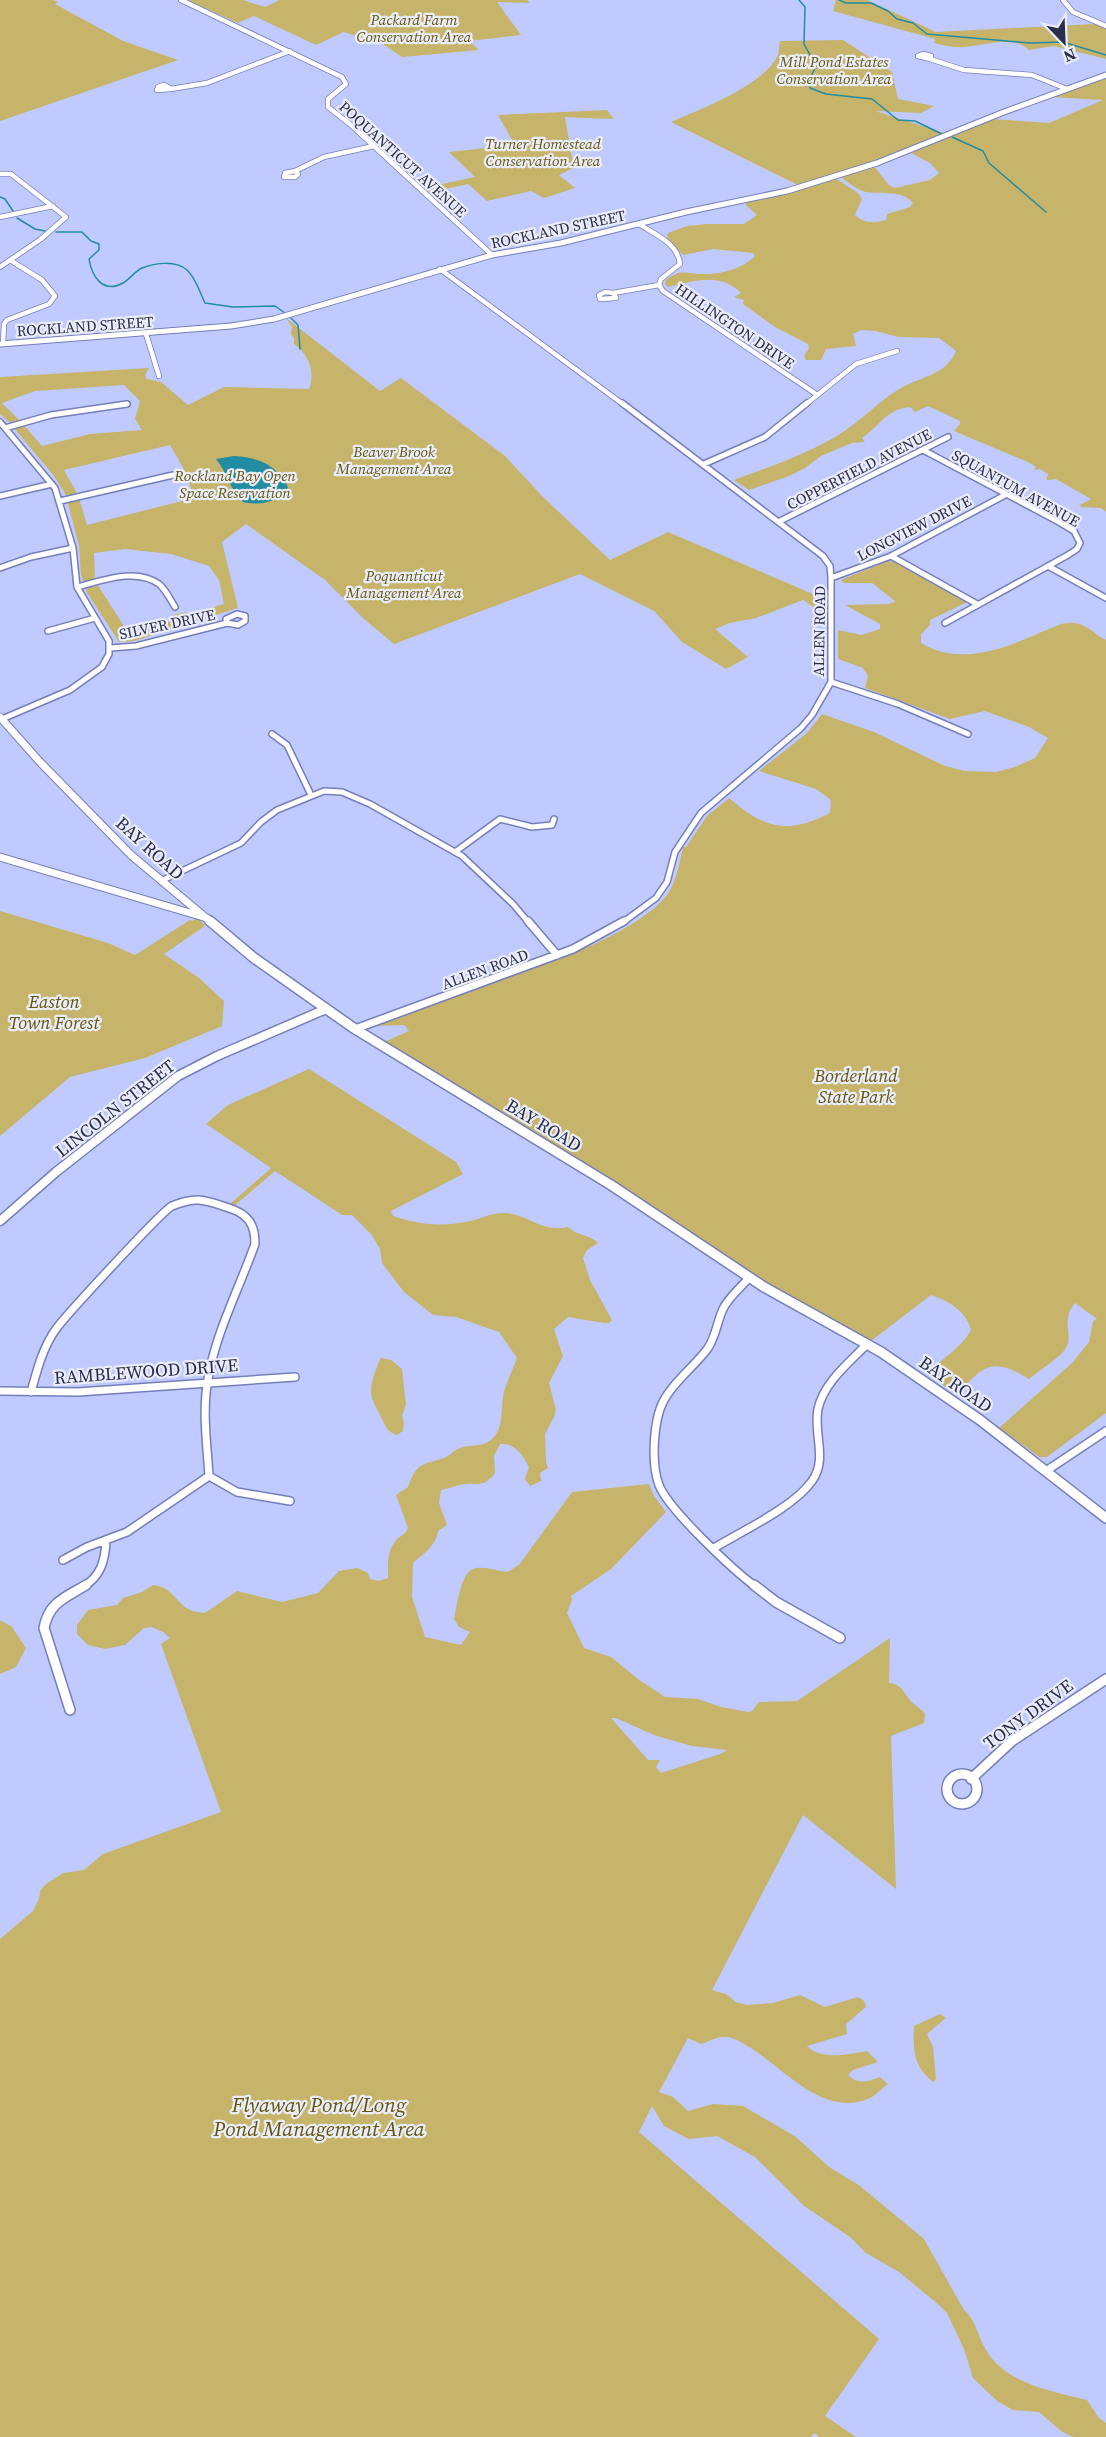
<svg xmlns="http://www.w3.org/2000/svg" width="1106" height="2437" viewBox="0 0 1106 2437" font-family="'Source Serif 4',serif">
<rect width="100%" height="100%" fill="#c0caff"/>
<path fill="#c5b469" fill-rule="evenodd" d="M 0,0 L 53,0 L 58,2 L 55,4 L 123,41 L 178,60 L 0,121 Z
M 187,0 L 243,0 L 265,7 L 280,0 L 527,0 L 530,3 L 497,2 L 521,35 L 469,41 L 479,50 L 402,57 L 384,45 L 344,32 L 316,45 L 254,16 L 238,23 Z
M 836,0 L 867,0 L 936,32 L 1095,24 L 1106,29 L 1106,59 L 1054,46 L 1029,50 C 1011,33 981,48 958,47 C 950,47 942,45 934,43 L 935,39 L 833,11 Z
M 843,40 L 892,72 L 898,99 L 934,106 L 921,113 L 875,111 L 944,133 L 876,161 L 798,185 L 671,122 C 699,110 765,85 778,55 C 779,51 779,45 780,41 Z
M 1106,77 L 1106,512 L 1101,508 L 1081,507 L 1080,505 L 1091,499 L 1056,479 L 1047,480 L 1046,477 L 1049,475 L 1040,469 L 1034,470 L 1036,467 L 1030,463 L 954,431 L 960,424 L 960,421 L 928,406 L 915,412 L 910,407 C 886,409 880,426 862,438 L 865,442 L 852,443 L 821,456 L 805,468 L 789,476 L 749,490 L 734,480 C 769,467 811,453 843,432 C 863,419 880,400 901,388 C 922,376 945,376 956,351 L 939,338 L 898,337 L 876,331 L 861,330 L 853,334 L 856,346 L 826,349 L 821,360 L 806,360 L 804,356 L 809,348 L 808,344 L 775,327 L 743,304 L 744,300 L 734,297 L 741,293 C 720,272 694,281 668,287 L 665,284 L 666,280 C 682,268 684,274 702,274 C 720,275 742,269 755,256 L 753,253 L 713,249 L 683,255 L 667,238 L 668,233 L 687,226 L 707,224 L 744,224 L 757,215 L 746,205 L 746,202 L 778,196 L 835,178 L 858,193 L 862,199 L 855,215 C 865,224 874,223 886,220 L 887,214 L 910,207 L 913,203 C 901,189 882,195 866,192 C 857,190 848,182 841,177 L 874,166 L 889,185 L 895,188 L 930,180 L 939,173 L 930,163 L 911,153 L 992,119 L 1049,123 L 1103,100 L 1051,97 Z
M 607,110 L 614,119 L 565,117 L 572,158 L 578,166 L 559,175 L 575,188 L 544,198 L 531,191 L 487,201 L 468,184 L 433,192 L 431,194 L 422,187 L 428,187 L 475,177 L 449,152 L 515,145 L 498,115 Z
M 286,318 L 380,391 L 401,378 L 505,456 L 543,497 L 610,560 L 668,532 L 827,600 L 826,615 L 803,600 L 756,618 L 730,623 L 715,629 L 748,657 L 726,669 L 682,642 L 654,611 L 580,574 L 394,644 L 364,619 L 325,580 L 246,524 L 222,542 L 238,608 L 134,641 L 119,642 L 86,591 L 88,587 L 97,584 L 129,634 L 175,620 L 173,615 L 186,612 L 188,615 L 224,604 L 219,580 L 209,566 L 171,554 L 125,549 L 94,553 L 95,580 L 83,581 L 81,575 L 79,546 L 68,503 L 79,498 L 87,525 L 194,498 L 185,471 L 170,445 L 64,470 L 78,495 L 66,495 L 54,476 L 14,428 L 23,424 L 42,446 L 90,434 L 142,430 L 135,419 L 140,401 L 124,385 L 35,391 L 2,403 L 20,421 L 9,422 L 0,414 L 0,377 L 149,368 L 145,375 L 147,379 L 161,382 L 188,405 L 224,387 L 309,389 C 316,371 308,354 294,344 L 294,338 L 291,334 L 292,327 Z
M 887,561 L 894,562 L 967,602 L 930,620 L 930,625 L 921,634 L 921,643 C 961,667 1005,648 1044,631 C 1055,627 1062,622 1074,623 C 1087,624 1095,635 1106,640 L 1106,1413 L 1047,1457 L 1039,1457 L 999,1428 L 1072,1363 L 1089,1342 L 1093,1321 L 1097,1319 L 1075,1303 C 1060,1321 1074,1335 1066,1348 C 1061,1357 1038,1371 1029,1379 C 992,1356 983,1366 957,1395 L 929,1375 C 942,1356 958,1352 971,1330 C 966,1311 949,1301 931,1295 L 871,1341 L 772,1286 L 597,1171 L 384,1042 L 409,1031 L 404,1025 L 375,1026 L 572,954 C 602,941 646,921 667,895 C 676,883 680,861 683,847 L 686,847 L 707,816 L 729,798 C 765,829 787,835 830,813 L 831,800 L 816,789 L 759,771 L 807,733 L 822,714 L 874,732 L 945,766 L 965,771 L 996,772 L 1015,767 L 1035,758 L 1048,738 L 1029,727 L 985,711 L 950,719 L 865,688 L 868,676 L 863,668 L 838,659 L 838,630 L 861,635 L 880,629 L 880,624 L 845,605 L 889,604 L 895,601 L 872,583 L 844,583 L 841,580 Z
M 0,911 L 108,943 L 135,955 L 190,920 L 192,921 L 197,918 L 205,925 L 202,928 L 164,954 L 199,978 L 224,1001 L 222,1026 L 145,1058 L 70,1077 L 0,1136 Z
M 309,1069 L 456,1162 L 463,1174 L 391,1211 L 393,1216 C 420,1225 443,1227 470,1221 C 483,1218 493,1212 506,1213 C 528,1215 544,1233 568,1227 C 577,1236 587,1233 598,1243 L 587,1250 L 583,1258 L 590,1280 L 612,1320 L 609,1323 L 604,1323 L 568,1317 L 554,1329 L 563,1356 L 549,1383 L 556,1410 L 554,1417 L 545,1434 L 546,1462 L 548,1468 L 540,1473 L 541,1481 L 530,1486 L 525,1479 L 529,1467 C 522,1454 515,1443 500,1444 L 494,1456 L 495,1473 C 482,1490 477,1481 460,1485 C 454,1486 448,1489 441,1490 L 439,1503 L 447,1525 L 438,1531 C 436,1546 423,1554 413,1563 L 412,1597 L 425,1637 L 461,1645 L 470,1632 L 459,1627 L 454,1619 C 457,1606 460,1575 473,1569 C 482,1565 498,1571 507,1572 L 519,1565 L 572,1492 L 649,1484 L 654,1496 L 666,1512 L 611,1569 L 571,1596 L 572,1600 L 567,1613 L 584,1648 L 611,1657 L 638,1679 L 665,1697 L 698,1699 L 721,1707 L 748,1712 L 752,1711 L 759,1702 L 797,1701 L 890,1638 L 889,1683 C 903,1684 904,1695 913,1703 C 917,1707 922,1709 925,1714 L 924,1723 L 891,1736 L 896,1889 L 803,1815 L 712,1990 L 726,1994 L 736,2002 L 747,2005 L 773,2003 L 800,1995 L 825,2007 L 858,1997 L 864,2001 L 866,2007 L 846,2024 L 847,2034 L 807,2046 C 821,2061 850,2054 867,2051 L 878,2062 L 853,2070 L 848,2075 C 859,2085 867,2082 880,2077 L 888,2084 C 882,2088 876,2095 870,2098 C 823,2119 784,2068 749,2047 C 741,2042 733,2036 723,2037 C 716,2037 708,2042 701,2044 L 688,2038 L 659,2092 L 673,2097 L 688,2111 L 713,2104 L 743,2106 L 796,2137 L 829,2167 L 860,2186 L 924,2239 L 964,2310 C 976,2320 978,2337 986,2350 C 1006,2384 1051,2391 1087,2400 L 1099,2418 L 1106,2423 L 1106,2437 L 1073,2437 L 1061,2431 L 1039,2412 L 1013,2410 L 997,2401 L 973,2378 L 964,2349 L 947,2313 L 939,2305 L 899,2272 L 866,2253 L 850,2237 L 804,2206 L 755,2157 L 717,2136 L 689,2139 L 664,2126 L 652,2106 L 639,2132 L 879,2339 L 825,2416 L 856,2437 L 819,2437 L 814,2433 L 811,2437 L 0,2437 L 0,1939 L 33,1911 L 39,1899 L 40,1891 L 46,1884 L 63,1873 L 84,1870 L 103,1854 L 221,1812 L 161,1644 L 170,1638 L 163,1632 L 151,1627 L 144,1628 L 125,1645 L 105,1649 L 88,1645 L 77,1634 L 77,1625 L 88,1610 L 117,1605 L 123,1598 L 142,1592 L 153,1585 C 175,1588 175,1603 190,1610 C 194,1612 200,1612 205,1613 L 237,1591 L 282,1602 L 318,1593 L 339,1571 L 357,1568 L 368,1573 L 370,1579 L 378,1581 L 388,1578 C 388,1567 387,1552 394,1543 C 398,1536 405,1536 408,1528 L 396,1495 L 408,1487 C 417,1462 422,1465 444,1458 C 450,1456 454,1450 460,1448 C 470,1444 481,1448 491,1440 C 505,1428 500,1408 504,1392 C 507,1381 513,1369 517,1358 L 499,1332 L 456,1317 L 433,1315 L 404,1292 L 382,1263 L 380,1249 L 371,1234 L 352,1215 L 342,1215 L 275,1171 L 234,1206 L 230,1204 L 271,1168 L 206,1124 L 228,1105 ZM 611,1718 L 616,1718 L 654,1735 L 692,1746 L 727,1750 L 720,1754 L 661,1773 L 656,1767 L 660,1760 L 648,1760 Z
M 381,1358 L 391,1360 L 402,1369 L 406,1404 L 402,1416 L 404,1423 L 403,1431 L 397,1435 C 388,1432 386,1428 382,1419 C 373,1400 367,1396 374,1375 C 377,1368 377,1365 381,1358 Z
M 0,1620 L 12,1627 L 26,1648 L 16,1667 L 0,1674 Z
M 940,2014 L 946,2018 L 927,2034 L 933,2047 L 936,2079 L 933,2082 C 913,2066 913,2049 914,2026 Z"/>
<path fill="#228ca3" d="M 234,456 C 260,458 275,464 288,487 C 281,502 259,506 243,502 C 231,492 227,472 216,459 Z"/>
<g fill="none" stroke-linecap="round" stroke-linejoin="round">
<path stroke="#228ca3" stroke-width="1.5" d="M 799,0 L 805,7 L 804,44 L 816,66 L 808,82 L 810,88 L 826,94 L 872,99 L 898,120 L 915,121 L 942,134
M 839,0 L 846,3 L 871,3 L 888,11 L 897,19 L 913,23 L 927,34 L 1030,43 L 1063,42 L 1106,55
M 952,137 L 983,151 L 989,163 L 1046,212
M 0,197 L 5,199 L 13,211
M 17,218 L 35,229 L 45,231
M 56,232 L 82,232 L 91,241 L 99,244 L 99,250 L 89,259 C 92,277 103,294 123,283 C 130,279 134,272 142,268 C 155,263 175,260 187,270 C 196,278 200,293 205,303 L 233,307 L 275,306 L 285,313
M 291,318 L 298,325 L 300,349"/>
<g stroke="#747ebb" stroke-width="6">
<path id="minor-far3" d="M 181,0 L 342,77 L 346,84 L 328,99 L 328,107 L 351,125 L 492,255
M 1063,0 L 1073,12 L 1106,26
M 923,54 L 931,56 L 930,59 L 918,56 Z
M 930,59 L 964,70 L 1032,75 L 1067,89
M 164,85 L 171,89 L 157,90 L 158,87 Z
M 171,89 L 207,83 L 290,51
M 295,171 L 298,174 L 295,177 L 284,177 L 285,173 Z
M 295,171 L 324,157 L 374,146
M 0,174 L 11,174 L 66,217 L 41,239 L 0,267
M 0,217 L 53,206
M 639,224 C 654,234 678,243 680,264 L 661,279 L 659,285 L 663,291 L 816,394
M 440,269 L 624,405
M 605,292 L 613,293 L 616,298 L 600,299 L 599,295 Z
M 613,293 L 659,285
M 146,334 L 159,376
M 3,344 L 4,324 L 7,320 L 49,304 L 55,296 L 42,280 L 10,260
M 120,405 L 127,404
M 805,405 L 856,364 L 897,351"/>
</g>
<g stroke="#747ebb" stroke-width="8">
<path id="minor-far2" d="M 0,422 L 55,488 L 73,548 L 77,587 L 109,641 L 109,654 L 102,667 L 70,690 L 2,719
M 5,428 L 51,415 L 127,404
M 923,450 L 1059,522 L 1074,531 L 1080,543 L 1077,549 L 1068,555 L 945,623
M 704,464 L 765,437 L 807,403
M 0,496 L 52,484
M 60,501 L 173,475
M 780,521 L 948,437
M 891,556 L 977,604
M 1048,566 L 1106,598
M 0,568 L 31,557 L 73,548
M 831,578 L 891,556 L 1005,495
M 77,587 C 101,581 136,567 159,584 C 166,590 170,599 175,607
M 237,614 L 245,616 L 245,621 L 238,625 L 227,623 L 226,619 Z
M 48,631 L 95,618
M 111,648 L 136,646 L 227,623
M 831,682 L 898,704 L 968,734
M 272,734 L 287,745 L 311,795
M 455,852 L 500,819 L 532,827 L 552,825 L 554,819
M 161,881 L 241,843 L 261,822 L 277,810 L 324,791 L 342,792 L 370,804 L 462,856 L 513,904 L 529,923
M 622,923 L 656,898 L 667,882 L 675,852 L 701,813 L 801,728 L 812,715 L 831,682 L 831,578 L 830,566 L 823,556 L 622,403"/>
</g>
<g stroke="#747ebb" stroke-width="10">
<path id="minor-far1" d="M 528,921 L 557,955
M 355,1029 L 573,949 L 624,921
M 749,1278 C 741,1287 728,1298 723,1309 C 717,1322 716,1336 708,1348 C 695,1366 675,1380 664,1400 C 653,1420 651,1464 659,1485 C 668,1509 733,1570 756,1587
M 0,1391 L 78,1392 L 295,1377
M 31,1392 C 37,1370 43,1347 56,1329 C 67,1314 163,1210 172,1206 C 197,1196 204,1200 229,1208 C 248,1214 255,1224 255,1244 C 239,1289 216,1332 208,1379 C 202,1411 207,1444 209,1476 L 237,1492 L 290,1501
M 1046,1471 L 1106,1431
M 714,1548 C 742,1531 794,1507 812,1481 C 828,1459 813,1433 818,1409 C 824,1382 849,1363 867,1344
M 63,1560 L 87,1547 L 127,1532 L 209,1476
M 83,1587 C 101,1576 105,1561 106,1541"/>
</g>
<g stroke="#747ebb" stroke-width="12">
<path id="minor" d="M 754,1585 L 776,1602 L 840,1638
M 70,1710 L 44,1628 C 49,1602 65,1598 86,1585
M947 1789a15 15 0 1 1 30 0a15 15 0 1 1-30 0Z
M 971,1779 L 1012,1741 L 1106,1679"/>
</g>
<g stroke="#747ebb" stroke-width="7">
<path id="tertiary-far2" d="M 0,344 L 231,326 L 274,319 L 492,255 L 561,243 L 686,212 L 787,191 L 877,163 L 1004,112 L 1106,75"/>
</g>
<g stroke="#747ebb" stroke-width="9">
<path id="tertiary-far1" d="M 0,857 L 207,918"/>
</g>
<g stroke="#747ebb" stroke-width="11">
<path id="tertiary" d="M 0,1221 L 56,1172 L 178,1076 L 217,1056 L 326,1009"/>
</g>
<g stroke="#747ebb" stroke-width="9">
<path id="secondary-far1" d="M 0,717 L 39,761 L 131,855 L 212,923"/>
</g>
<g stroke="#747ebb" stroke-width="12">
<path id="secondary" d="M 210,921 L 254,958 L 355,1029 L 611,1185 L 764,1287 L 881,1352 L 980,1420 L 1106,1518"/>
</g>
<use href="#minor-far3" stroke="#fff" stroke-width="4.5"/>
<use href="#minor-far2" stroke="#fff" stroke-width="5"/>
<use href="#minor-far1" stroke="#fff" stroke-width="7"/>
<use href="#minor" stroke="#fff" stroke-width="9"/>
<use href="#tertiary-far2" stroke="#fff" stroke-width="5"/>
<use href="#tertiary-far1" stroke="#fff" stroke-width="7"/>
<use href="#tertiary" stroke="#fff" stroke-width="8"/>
<use href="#secondary-far1" stroke="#fff" stroke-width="7"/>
<use href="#secondary" stroke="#fff" stroke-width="9"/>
</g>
<g text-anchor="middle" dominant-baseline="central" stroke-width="4.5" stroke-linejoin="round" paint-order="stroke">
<g font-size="15" font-style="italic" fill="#665608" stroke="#eaedfb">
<text x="414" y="19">Packard Farm<tspan x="414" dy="17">Conservation Area</tspan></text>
<text x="834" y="61">Mill Pond Estates<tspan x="834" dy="17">Conservation Area</tspan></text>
<text x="543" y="143">Turner Homestead<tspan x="543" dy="17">Conservation Area</tspan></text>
<text x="394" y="451">Beaver Brook<tspan x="394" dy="17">Management Area</tspan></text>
<text x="235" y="475">Rockland Bay Open<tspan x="235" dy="17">Space Reservation</tspan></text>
<text x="404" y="575">Poquanticut<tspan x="404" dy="17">Management Area</tspan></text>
</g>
<g font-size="15" fill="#2a2e48" stroke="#eaedfb">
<text transform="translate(403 159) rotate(42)">POQUANTICUT AVENUE</text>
<text transform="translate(558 229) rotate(-12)">ROCKLAND STREET</text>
<text transform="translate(85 326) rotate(-4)">ROCKLAND STREET</text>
<text transform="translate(735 326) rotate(34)">HILLINGTON DRIVE</text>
<text transform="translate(859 469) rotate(-27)">COPPERFIELD AVENUE</text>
<text transform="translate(1016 488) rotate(29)">SQUANTUM AVENUE</text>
<text transform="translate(914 528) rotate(-27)">LONGVIEW DRIVE</text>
<text transform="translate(167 624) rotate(-12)">SILVER DRIVE</text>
<text transform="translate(819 631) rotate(-89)">ALLEN ROAD</text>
<text transform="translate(485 969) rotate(-20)">ALLEN ROAD</text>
</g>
<g font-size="18" fill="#2a2e48" stroke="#eaedfb">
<text transform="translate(150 848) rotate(42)">BAY ROAD</text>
<text transform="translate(115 1108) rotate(-38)">LINCOLN STREET</text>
<text transform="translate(544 1125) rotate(31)">BAY ROAD</text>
<text transform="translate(146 1371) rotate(-4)">RAMBLEWOOD DRIVE</text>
<text transform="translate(956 1384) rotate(35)">BAY ROAD</text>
<text transform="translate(1028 1714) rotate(-36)">TONY DRIVE</text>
</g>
<g font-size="18" font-style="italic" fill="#665608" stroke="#eaedfb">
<text x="54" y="1001">Easton<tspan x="54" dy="21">Town Forest</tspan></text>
<text x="856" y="1075">Borderland<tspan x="856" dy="21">State Park</tspan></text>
</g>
<g font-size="21" font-style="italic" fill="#665608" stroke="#eaedfb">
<text x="319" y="2104">Flyaway Pond/Long<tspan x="319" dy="24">Pond Management Area</tspan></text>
</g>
</g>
<g transform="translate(1064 42) rotate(157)" stroke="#eaedfb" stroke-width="4.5" paint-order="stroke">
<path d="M0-4.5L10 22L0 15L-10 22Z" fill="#2a2e48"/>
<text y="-9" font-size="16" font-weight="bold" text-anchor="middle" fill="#2a2e48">N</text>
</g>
</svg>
